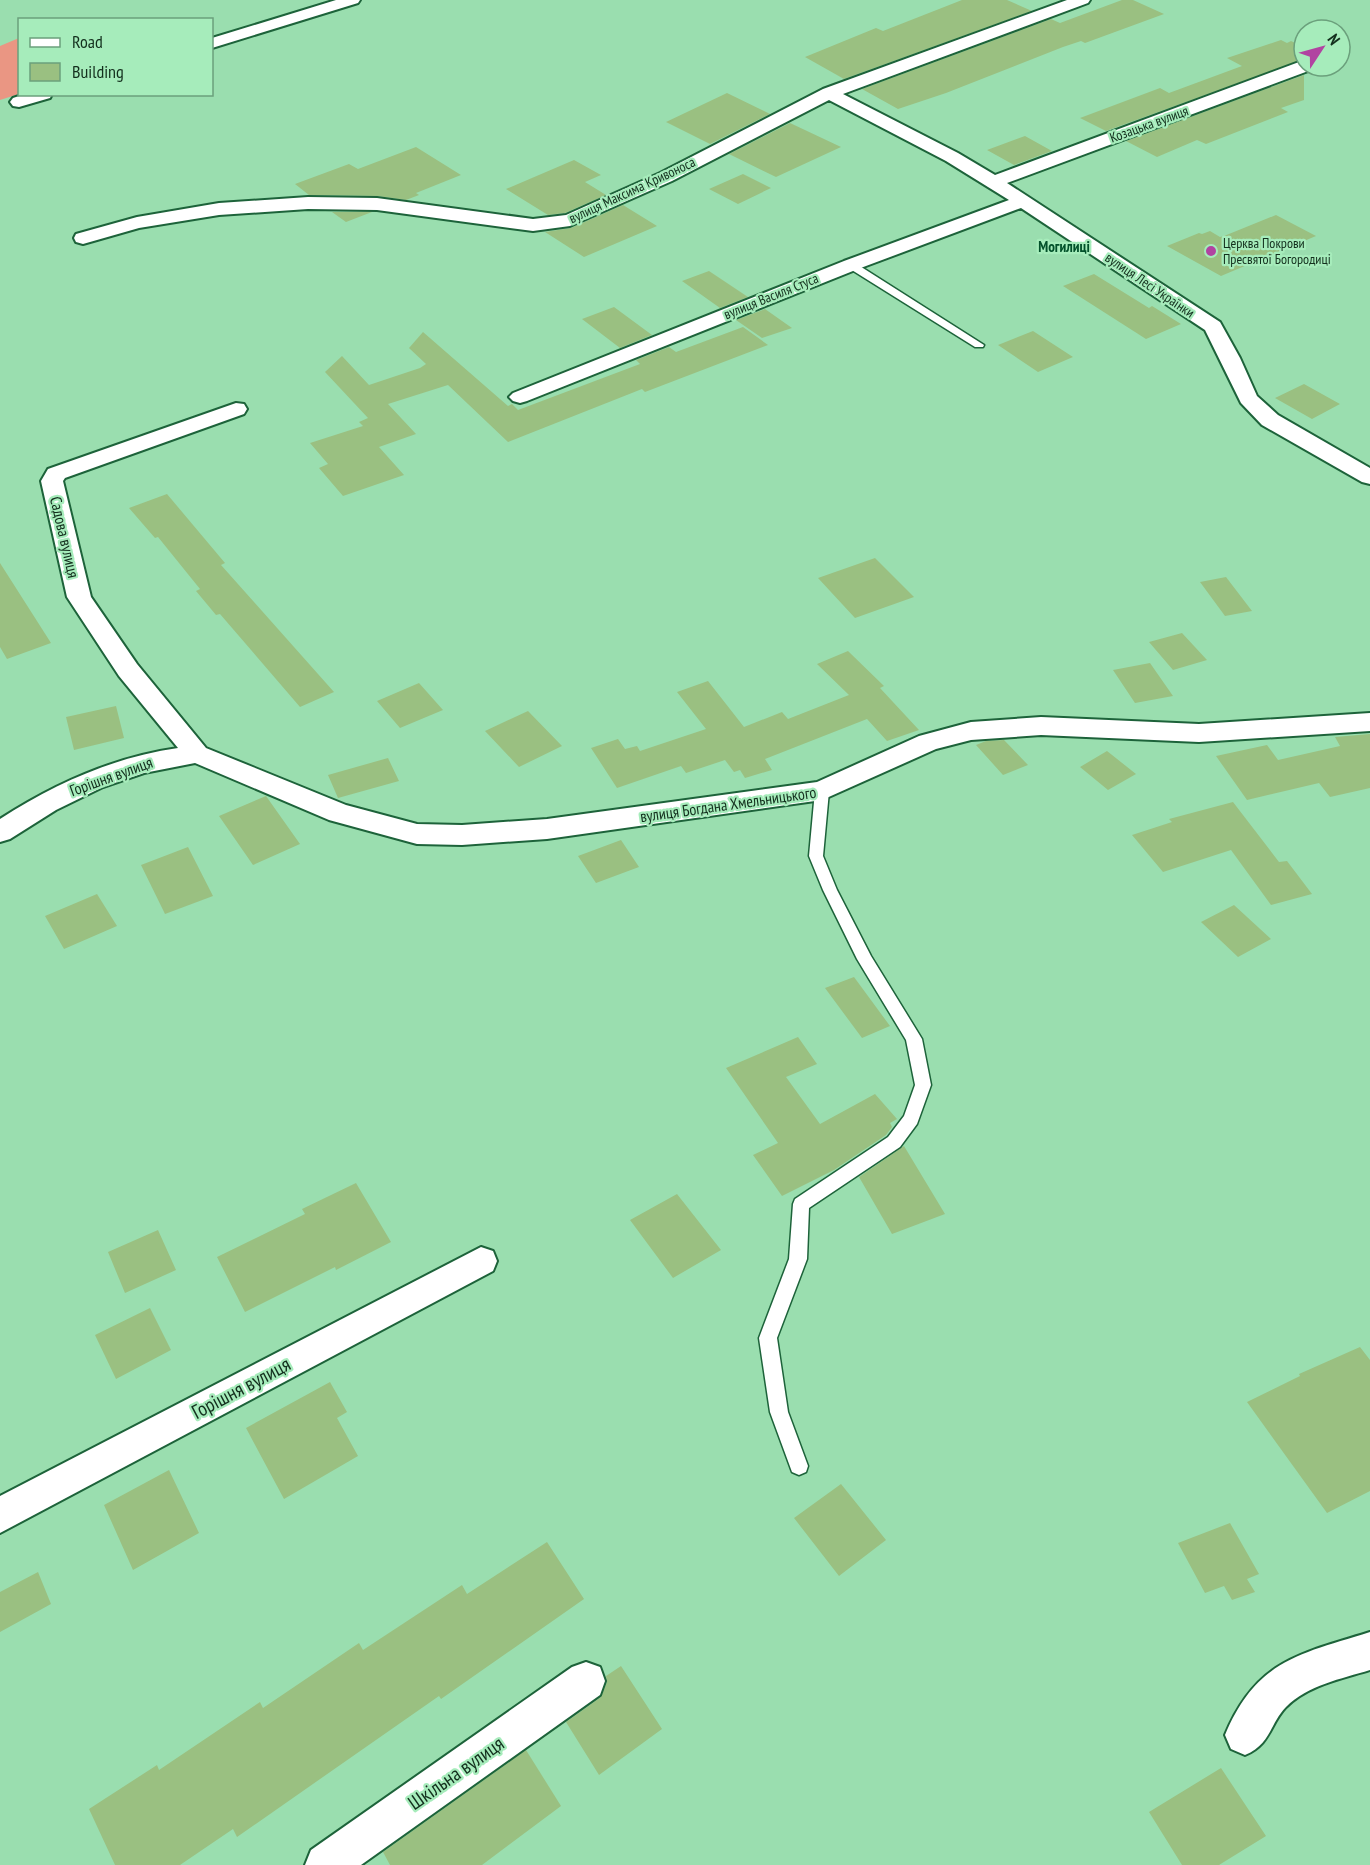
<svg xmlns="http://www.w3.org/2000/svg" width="1370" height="1865" viewBox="0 0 1370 1865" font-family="'PT Sans Narrow',sans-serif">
<rect width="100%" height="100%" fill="#9adeaf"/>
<path fill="#ea9683" d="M 19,38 L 19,94 L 0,100 L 0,46 Z"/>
<path fill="#9ac081" d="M 962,0 L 1007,0 L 1032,11 L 844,79 L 805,57 L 876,28 L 883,31 Z
M 1122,0 L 1133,0 L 1164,14 L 1085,43 L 1081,41 L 1063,47 L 946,93 L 898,109 L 862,89 L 1051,19 L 1060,23 Z
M 1281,40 L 1287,43 L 1291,41 L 1304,47 L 1304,59 L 1106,131 L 1080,118 L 1160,88 L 1169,93 L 1242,66 L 1227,58 Z
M 1304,75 L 1304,100 L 1281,108 L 1288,112 L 1206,144 L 1197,140 L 1157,157 L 1126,141 Z
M 727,93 L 770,114 L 710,144 L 666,122 Z
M 790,123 L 841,147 L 776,177 L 729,154 Z
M 1025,136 L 1052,151 L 1014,165 L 987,150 Z
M 416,147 L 461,175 L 416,193 L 419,195 L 406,200 L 377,196 L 309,195 L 295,184 L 349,164 L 358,169 Z
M 574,160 L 601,175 L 585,182 L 606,195 L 565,213 L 548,215 L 506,189 Z
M 743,174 L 771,188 L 738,204 L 709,189 Z
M 623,205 L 657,226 L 584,257 L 545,232 L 571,228 Z
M 332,212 L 372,212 L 346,222 Z
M 1276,215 L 1316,236 L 1221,276 L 1167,246 L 1199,233 L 1202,234 L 1210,231 L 1220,237 L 1224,236 Z
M 709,271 L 748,297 L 720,308 L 682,281 Z
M 1094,274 L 1149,308 L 1152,306 L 1181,324 L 1146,339 L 1063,286 Z
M 614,307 L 652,335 L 620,348 L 582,319 Z
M 765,309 L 792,328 L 762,338 L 736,320 Z
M 743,327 L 768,345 L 645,392 L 642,389 L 508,442 L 448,385 L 388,404 L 416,434 L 379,447 L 404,475 L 343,496 L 319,468 L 328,464 L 310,443 L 363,426 L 359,422 L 368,418 L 325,372 L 342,356 L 369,385 L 420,368 L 426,364 L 409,348 L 423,332 L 508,406 L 512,404 L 518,410 L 640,364 L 636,360 L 669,347 L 676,352 Z
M 1033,331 L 1073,357 L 1038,372 L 998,345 Z
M 1304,384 L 1340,404 L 1312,419 L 1275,398 Z
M 167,494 L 225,563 L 221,565 L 334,692 L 300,707 L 220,614 L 216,615 L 196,591 L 200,589 L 158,537 L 155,538 L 129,508 Z
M 875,558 L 914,597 L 855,618 L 818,578 Z
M 0,563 L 51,643 L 7,659 L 0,647 Z
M 1226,577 L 1252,611 L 1225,616 L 1200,582 Z
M 1182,633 L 1207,660 L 1173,670 L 1149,642 Z
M 848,651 L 884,686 L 880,688 L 919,730 L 887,741 L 867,719 L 765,759 L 772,770 L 745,778 L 740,770 L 734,772 L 725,760 L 686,773 L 681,766 L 617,788 L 591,748 L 618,739 L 625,749 L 637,746 L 640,751 L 706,729 L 677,692 L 708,681 L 744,727 L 782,712 L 788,719 L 849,695 L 817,664 Z
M 1150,663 L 1173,696 L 1135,703 L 1113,670 Z
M 419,683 L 443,710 L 400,728 L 377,701 Z
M 116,706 L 124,738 L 74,750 L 66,717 Z
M 528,711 L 562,746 L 519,767 L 485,731 Z
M 1370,734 L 1370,788 L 1330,797 L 1319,783 L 1247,800 L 1216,756 L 1267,745 L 1278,760 L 1340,746 L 1335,737 Z
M 1004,740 L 1028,765 L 1003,775 L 976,745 L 986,741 Z
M 1107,751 L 1136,774 L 1108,790 L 1080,767 Z
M 388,758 L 399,781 L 338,798 L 328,775 Z
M 266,796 L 300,844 L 253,865 L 219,816 Z
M 1233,802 L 1279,862 L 1287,861 L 1312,894 L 1271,905 L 1231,850 L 1163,872 L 1132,835 L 1172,822 L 1169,819 Z
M 621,840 L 639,867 L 596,883 L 578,856 Z
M 188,847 L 213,896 L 165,914 L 141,865 Z
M 97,894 L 117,926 L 64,949 L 45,916 Z
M 1234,905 L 1271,939 L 1238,957 L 1201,922 Z
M 854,977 L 890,1026 L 862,1038 L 825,988 Z
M 798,1037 L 817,1064 L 786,1077 L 820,1124 L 875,1094 L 897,1119 L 890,1123 L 892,1127 L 886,1135 L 834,1170 L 782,1196 L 753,1155 L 778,1143 L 726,1068 Z
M 904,1146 L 945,1214 L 892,1234 L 859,1177 Z
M 356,1183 L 391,1242 L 336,1270 L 335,1267 L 245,1312 L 217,1257 L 305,1214 L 302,1209 Z
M 677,1194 L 721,1250 L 673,1278 L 630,1220 Z
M 158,1230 L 176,1270 L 125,1293 L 108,1252 Z
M 150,1308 L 171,1350 L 116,1379 L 95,1335 Z
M 1360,1347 L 1370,1360 L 1370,1491 L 1327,1513 L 1247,1402 L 1300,1376 L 1299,1374 Z
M 330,1382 L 347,1412 L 337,1418 L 358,1456 L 284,1499 L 246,1428 Z
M 169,1470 L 199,1533 L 133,1570 L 104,1505 Z
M 841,1484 L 886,1540 L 839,1576 L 794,1518 Z
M 1230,1523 L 1259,1574 L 1247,1579 L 1255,1592 L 1232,1600 L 1224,1586 L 1205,1593 L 1178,1543 Z
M 547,1542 L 584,1599 L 441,1699 L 439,1696 L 237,1837 L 233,1829 L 180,1865 L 115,1865 L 89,1809 L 157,1765 L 159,1770 L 260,1702 L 263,1708 L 359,1643 L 363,1650 L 462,1585 L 467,1594 Z
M 38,1572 L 51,1604 L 0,1632 L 0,1592 Z
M 621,1666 L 662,1729 L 599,1775 L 566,1722 L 601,1697 L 607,1682 L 606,1676 Z
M 526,1750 L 561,1806 L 482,1865 L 390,1865 L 383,1852 Z
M 1221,1768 L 1266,1836 L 1219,1865 L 1182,1865 L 1149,1812 Z"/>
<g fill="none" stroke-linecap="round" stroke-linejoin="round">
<g stroke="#1d633a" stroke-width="3">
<path id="service" d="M 847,263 L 855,263 L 984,345 L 983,347 L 975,347 L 847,267 Z
M 822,786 L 829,791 L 823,856 L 837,890 L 871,956 L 922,1039 L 931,1085 L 917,1124 L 900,1147 L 809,1208 L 807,1259 L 777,1338 L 788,1412 L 808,1466 L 806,1472 L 799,1475 L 792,1472 L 770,1412 L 759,1338 L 789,1259 L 793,1204 L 795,1199 L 888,1137 L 904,1116 L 915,1085 L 906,1040 L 857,959 L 823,890 L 809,856 L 815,791 Z"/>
</g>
<g stroke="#1d633a" stroke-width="4">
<path id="minor" d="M 336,0 L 360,0 L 358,3 L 212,48 L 212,38 Z
M 1067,0 L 1090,0 L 1088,3 L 843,94 L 958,153 L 995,175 L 1299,62 L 1304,61 L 1304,66 L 1313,66 L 1311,70 L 1007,183 L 1220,322 L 1240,358 L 1257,396 L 1278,415 L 1370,468 L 1370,484 L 1362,482 L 1262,425 L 1241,403 L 1205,330 L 1021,208 L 858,269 L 527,401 L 520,403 L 513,401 L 509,397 L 513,393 L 844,261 L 1009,200 L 946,161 L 829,100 L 672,181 L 570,226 L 533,231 L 377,210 L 308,209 L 219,215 L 139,228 L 83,244 L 76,242 L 74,238 L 76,234 L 137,217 L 219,203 L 308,197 L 377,198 L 533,219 L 566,215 L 660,173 L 823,89 Z
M 25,94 L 52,94 L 50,98 L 19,107 L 13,106 L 10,102 L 13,98 Z
M 236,403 L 244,404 L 247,409 L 244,414 L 65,478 L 63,481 L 91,597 L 137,664 L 206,748 L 346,805 L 417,824 L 462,825 L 547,819 L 817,782 L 919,736 L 971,722 L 1041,717 L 1199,724 L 1370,713 L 1370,731 L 1199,742 L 1041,735 L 971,740 L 936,749 L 822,800 L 547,839 L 462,845 L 417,844 L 329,820 L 195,763 L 144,773 L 103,787 L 56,810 L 10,839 L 0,842 L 0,819 C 54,784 114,757 178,748 L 119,676 L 67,597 L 41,481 L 48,469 Z
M 481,1247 L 493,1251 L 497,1261 L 493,1271 L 0,1533 L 0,1496 Z
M 1370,1632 L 1370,1670 C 1341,1679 1308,1685 1286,1707 C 1269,1725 1271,1744 1245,1755 L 1231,1749 L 1225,1735 C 1256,1660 1300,1654 1370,1632 Z
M 586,1662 L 600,1667 L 605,1681 L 600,1695 L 361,1865 L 305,1865 L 311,1850 L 572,1667 Z"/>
</g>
<use href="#service" fill="#fff" fill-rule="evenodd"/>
<use href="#minor" fill="#fff" fill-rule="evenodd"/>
</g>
<circle fill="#b143a1" stroke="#a6ecbb" stroke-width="2" cx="1211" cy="251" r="6"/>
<g text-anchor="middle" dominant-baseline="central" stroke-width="4.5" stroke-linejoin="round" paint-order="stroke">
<g font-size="14" fill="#132f1d" stroke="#a6ecbb">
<text transform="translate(1149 124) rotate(-20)">Козацька вулиця</text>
<text transform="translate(632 190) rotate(-25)">вулиця Максима Кривоноса</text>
<text transform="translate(1150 285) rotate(34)">вулиця Лесі Українки</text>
<text transform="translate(771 296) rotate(-22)">вулиця Василя Стуса</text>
</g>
<g font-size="14" fill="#132f1d" stroke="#a6ecbb" text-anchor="start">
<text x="1223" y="243">Церква Покрови<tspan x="1223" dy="16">Пресвятої Богородиці</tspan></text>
</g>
<g font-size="15" font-weight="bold" fill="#02512a" stroke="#a6ecbb">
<text x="1064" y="246">Могилиці</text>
</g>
<g font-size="16" fill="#132f1d" stroke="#a6ecbb">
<text transform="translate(65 537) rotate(77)">Садова вулиця</text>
<text transform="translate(111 776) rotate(-20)">Горішня вулиця</text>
<text transform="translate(728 804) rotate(-8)">вулиця Богдана Хмельницького</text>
</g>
<g font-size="20" fill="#132f1d" stroke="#a6ecbb">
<text transform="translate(241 1388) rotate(-28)">Горішня вулиця</text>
<text transform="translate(456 1773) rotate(-35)">Шкільна вулиця</text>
</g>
</g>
<rect x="18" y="18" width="195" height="78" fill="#a6ecbb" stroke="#6ba07c" stroke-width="1.5"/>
<rect x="30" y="38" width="30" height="9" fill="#ffffff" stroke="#6ba07c" stroke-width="1.5"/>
<text x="72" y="48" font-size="18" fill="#132f1d">Road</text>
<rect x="30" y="63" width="30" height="18" fill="#9ac081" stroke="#6ba07c" stroke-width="1.5"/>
<text x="72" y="78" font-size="18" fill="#132f1d">Building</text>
<g transform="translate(1322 48) rotate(54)"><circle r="28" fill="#a6ecbb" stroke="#6ba07c" stroke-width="1.5"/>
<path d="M0-4.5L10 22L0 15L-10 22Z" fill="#b143a1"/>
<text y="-9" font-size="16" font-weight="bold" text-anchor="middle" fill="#132f1d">N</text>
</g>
</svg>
